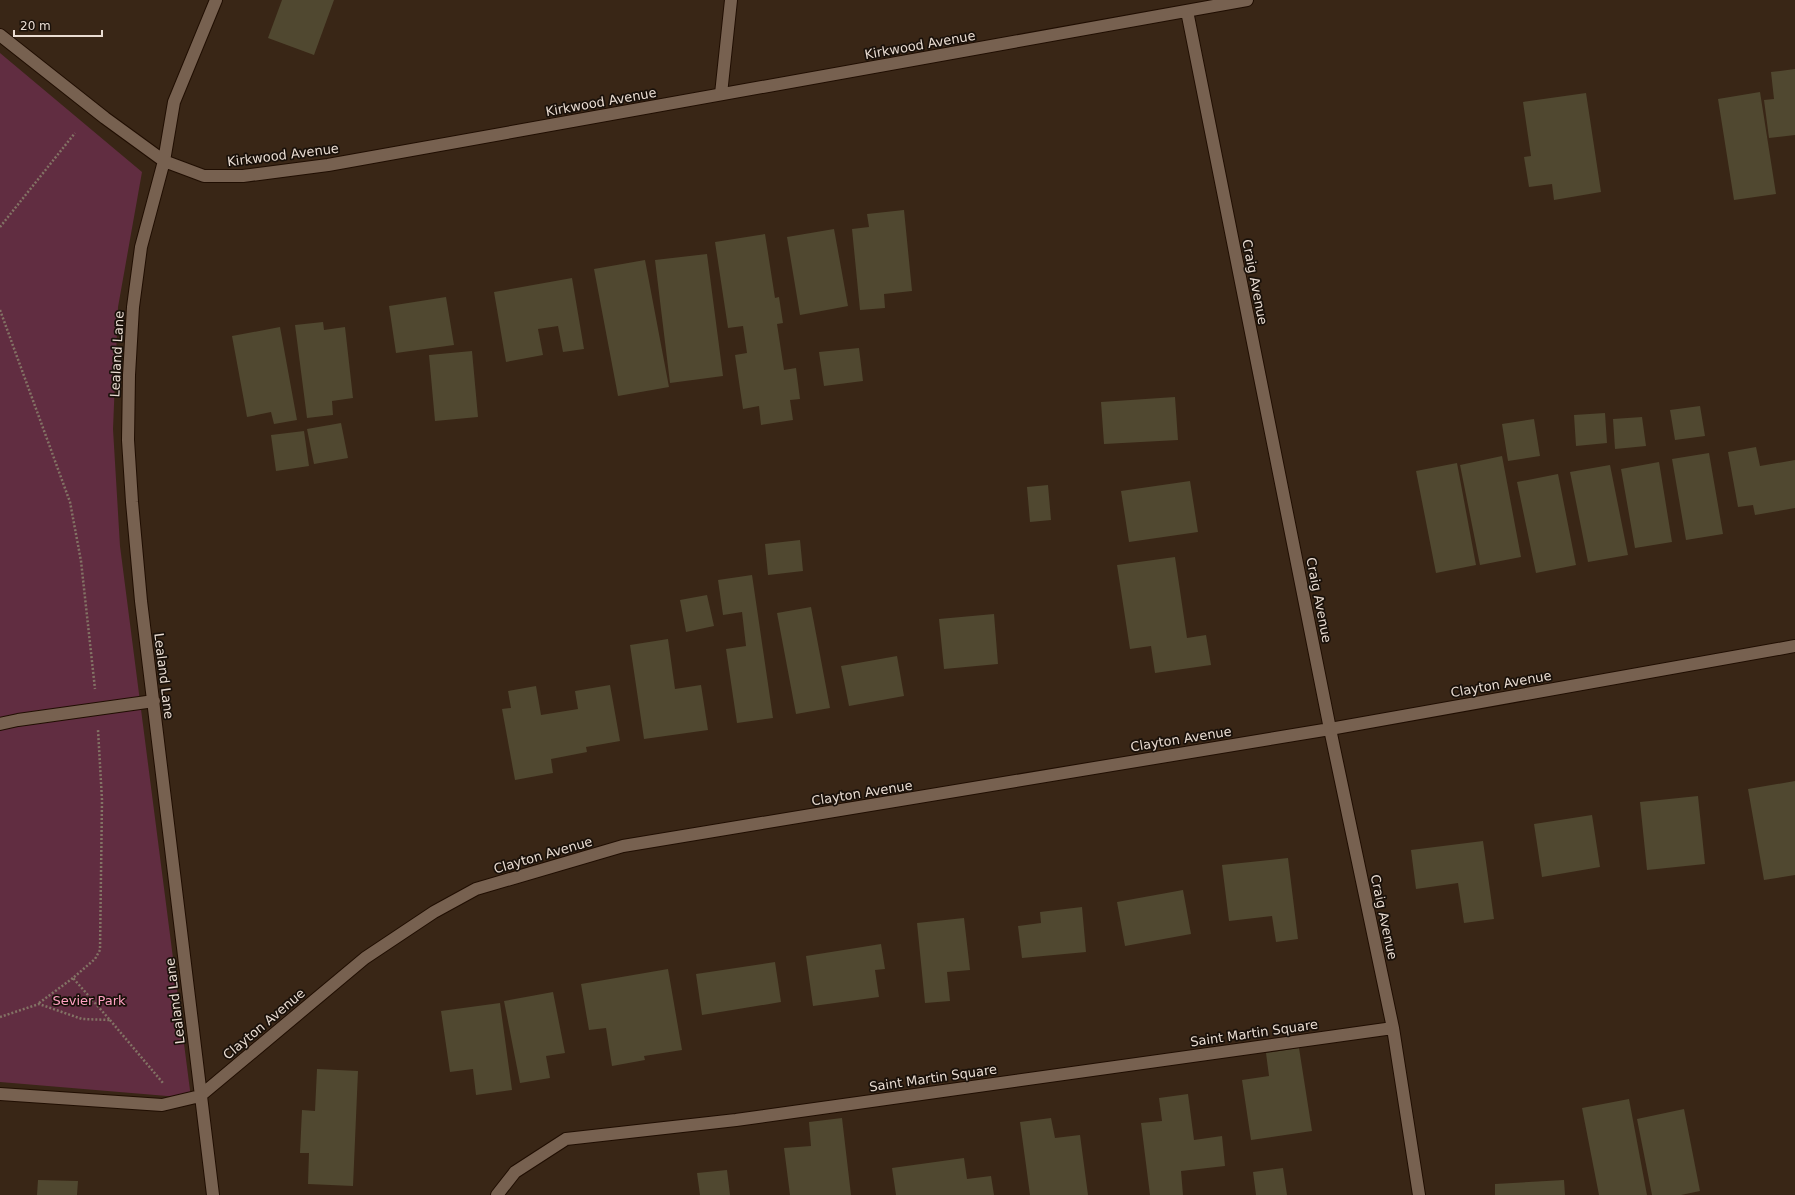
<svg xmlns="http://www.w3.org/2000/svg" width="1795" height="1195" viewBox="0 0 1795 1195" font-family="'DejaVu Sans',sans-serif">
<rect width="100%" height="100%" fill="#392616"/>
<path fill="#612d41" d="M 0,53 L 142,172 L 118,307 L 113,429 L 120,546 L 191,1098 L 0,1082 Z"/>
<path fill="#504830" d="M 282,0 L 334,0 L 314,55 L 268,38 Z
M 1795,69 L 1795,135 L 1769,138 L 1764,100 L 1774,99 L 1771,72 Z
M 1760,92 L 1776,194 L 1734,200 L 1718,99 Z
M 1586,93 L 1601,192 L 1554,200 L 1552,184 L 1529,187 L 1524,157 L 1531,156 L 1523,102 Z
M 904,210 L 912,291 L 884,294 L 885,308 L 860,310 L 852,229 L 869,227 L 867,214 Z
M 834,229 L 848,306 L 800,315 L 787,237 Z
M 765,234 L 775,298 L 779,297 L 783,323 L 777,324 L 784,370 L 796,368 L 800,399 L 790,400 L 793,420 L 761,425 L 759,406 L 743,409 L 735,355 L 747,353 L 743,326 L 728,328 L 715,242 Z
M 707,254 L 723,376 L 670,383 L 655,260 Z
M 645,260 L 669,387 L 618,396 L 594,269 Z
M 572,278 L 584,349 L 563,352 L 558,326 L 538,329 L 543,355 L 506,362 L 494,292 Z
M 446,297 L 454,345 L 396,353 L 389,306 Z
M 323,322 L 324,330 L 345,327 L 353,398 L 332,401 L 333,415 L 307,418 L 295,325 Z
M 280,327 L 297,420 L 274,424 L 271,412 L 247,417 L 232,336 Z
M 859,348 L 863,381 L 824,386 L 819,352 Z
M 472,351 L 478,417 L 435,421 L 429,355 Z
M 1175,397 L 1178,440 L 1104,444 L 1101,402 Z
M 1700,406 L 1705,436 L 1675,440 L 1670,410 Z
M 1605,413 L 1607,443 L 1576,446 L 1574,415 Z
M 1642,417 L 1646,446 L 1615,449 L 1613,419 Z
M 1534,419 L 1540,456 L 1508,461 L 1502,424 Z
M 341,423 L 348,458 L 314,464 L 307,429 Z
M 304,431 L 309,466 L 276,471 L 271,435 Z
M 1756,447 L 1760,466 L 1795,460 L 1795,508 L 1755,515 L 1753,505 L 1738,507 L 1728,452 Z
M 1709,453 L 1723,534 L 1686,540 L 1672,459 Z
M 1502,456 L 1521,557 L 1480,565 L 1460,465 Z
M 1659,462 L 1672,542 L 1635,548 L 1621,469 Z
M 1457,463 L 1476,565 L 1436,573 L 1416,471 Z
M 1610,465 L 1628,555 L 1588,562 L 1570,472 Z
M 1558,474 L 1576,565 L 1536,573 L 1517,482 Z
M 1190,481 L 1198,532 L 1129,542 L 1121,491 Z
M 1048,485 L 1051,520 L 1030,522 L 1027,487 Z
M 800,540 L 803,571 L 768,575 L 765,544 Z
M 1175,557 L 1187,638 L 1206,635 L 1211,665 L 1155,673 L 1151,646 L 1130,649 L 1117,565 Z
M 752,575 L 773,718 L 737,723 L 726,649 L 746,646 L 742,612 L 723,615 L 718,580 Z
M 707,595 L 714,626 L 686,632 L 680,600 Z
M 811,607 L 830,708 L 796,714 L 777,613 Z
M 994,614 L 998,664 L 944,669 L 939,619 Z
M 668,639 L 675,689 L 701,685 L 708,730 L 644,739 L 630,645 Z
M 897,656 L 904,696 L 849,706 L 841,666 Z
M 610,685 L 620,741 L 586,747 L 587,752 L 551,759 L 553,773 L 515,780 L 502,709 L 511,708 L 508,691 L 536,686 L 541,715 L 578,709 L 575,691 Z
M 1795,781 L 1795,875 L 1764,880 L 1748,789 Z
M 1698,796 L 1705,864 L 1647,870 L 1640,802 Z
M 1592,815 L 1600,867 L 1542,877 L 1534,824 Z
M 1483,841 L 1494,919 L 1464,923 L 1458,883 L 1416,889 L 1411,850 Z
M 1288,858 L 1298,939 L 1276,942 L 1272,916 L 1229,921 L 1222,865 Z
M 1183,890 L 1191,934 L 1125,946 L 1117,902 Z
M 1082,907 L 1086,952 L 1022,958 L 1018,926 L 1041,923 L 1040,912 Z
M 964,918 L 970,970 L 947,972 L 950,1001 L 925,1003 L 917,923 Z
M 881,944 L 885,969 L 875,970 L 879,997 L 813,1006 L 806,956 Z
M 775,962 L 781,1002 L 702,1015 L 696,974 Z
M 668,969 L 682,1050 L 644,1056 L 645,1060 L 612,1066 L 606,1028 L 589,1030 L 581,984 Z
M 553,992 L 565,1053 L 546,1056 L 550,1078 L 520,1083 L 504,1001 Z
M 500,1003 L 512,1090 L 476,1095 L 473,1069 L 450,1072 L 441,1011 Z
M 1299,1048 L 1312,1131 L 1251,1140 L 1242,1080 L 1269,1076 L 1266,1053 Z
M 317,1069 L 358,1071 L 353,1186 L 308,1184 L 309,1153 L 300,1153 L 302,1110 L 315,1111 Z
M 1188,1094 L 1194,1140 L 1222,1136 L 1225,1166 L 1181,1171 L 1183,1195 L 1150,1195 L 1141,1123 L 1162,1121 L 1159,1098 Z
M 1629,1099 L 1647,1195 L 1599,1195 L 1582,1108 Z
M 1684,1109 L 1700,1191 L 1681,1195 L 1652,1195 L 1637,1119 Z
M 842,1118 L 851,1195 L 790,1195 L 784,1148 L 811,1146 L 809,1122 Z
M 1051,1118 L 1055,1138 L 1080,1135 L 1088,1195 L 1030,1195 L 1020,1122 Z
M 964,1158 L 967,1179 L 991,1176 L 994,1195 L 896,1195 L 892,1168 Z
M 1283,1168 L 1287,1195 L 1256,1195 L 1253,1172 Z
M 727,1170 L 730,1195 L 700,1195 L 697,1173 Z
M 38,1180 L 78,1181 L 77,1195 L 37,1195 Z
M 1564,1180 L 1565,1195 L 1495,1195 L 1495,1184 Z"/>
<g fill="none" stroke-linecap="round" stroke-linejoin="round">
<g stroke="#200e02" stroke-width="14">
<path id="minor" d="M 1187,11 L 1330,729 L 1393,1028 L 1419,1195
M 0,35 L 105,118 L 164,161 L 204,176 L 243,176 L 328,165 L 1247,0
M 721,94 L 731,0
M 0,724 L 18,720 L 154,701
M 0,1094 L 162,1105 L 200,1096 L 365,958 L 434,912 L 476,889 L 623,846 L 1330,729 L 1795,646
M 213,1195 L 141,601 L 132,502 L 128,440 L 129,375 L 133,307 L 141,247 L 164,161 L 174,102 L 216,0
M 497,1195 L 515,1172 L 566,1139 L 736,1120 L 1393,1028"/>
</g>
<path stroke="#837365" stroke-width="2.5" stroke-dasharray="2 2" stroke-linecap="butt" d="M 0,227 L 75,133
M 0,310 L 70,502 L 81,561 L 95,689
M 39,1003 L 73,978
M 0,1017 L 39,1004 L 82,1019 L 110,1020 L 73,978 L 95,959 L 100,950 L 102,800 L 98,730
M 110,1020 L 163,1083"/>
<use href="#minor" stroke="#776150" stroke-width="12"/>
</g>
<g text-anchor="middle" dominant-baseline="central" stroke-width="3.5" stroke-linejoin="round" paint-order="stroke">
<g font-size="13" fill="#e9dcd2" stroke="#1a110a">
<text transform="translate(920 45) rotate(-10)">Kirkwood Avenue</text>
<text transform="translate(601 102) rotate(-10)">Kirkwood Avenue</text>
<text transform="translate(283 155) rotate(-7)">Kirkwood Avenue</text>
<text transform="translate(1255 282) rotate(79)">Craig Avenue</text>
<text transform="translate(117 354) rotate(-87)">Lealand Lane</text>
<text transform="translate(1319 600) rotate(79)">Craig Avenue</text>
<text transform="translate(164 676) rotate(83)">Lealand Lane</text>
<text transform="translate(1501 684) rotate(-10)">Clayton Avenue</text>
<text transform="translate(1181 739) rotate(-9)">Clayton Avenue</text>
<text transform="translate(862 793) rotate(-9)">Clayton Avenue</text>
<text transform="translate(543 855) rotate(-16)">Clayton Avenue</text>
<text transform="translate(1384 917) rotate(78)">Craig Avenue</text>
<text transform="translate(175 1001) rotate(-97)">Lealand Lane</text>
<text transform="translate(264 1024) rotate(-40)">Clayton Avenue</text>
<text transform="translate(1254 1033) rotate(-8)">Saint Martin Square</text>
<text transform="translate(933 1078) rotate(-8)">Saint Martin Square</text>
</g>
<g font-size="13" fill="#ffa2c3" stroke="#1a110a">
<text x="89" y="1000">Sevier Park</text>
</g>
</g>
<path d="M14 30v6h88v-6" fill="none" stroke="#e9dcd2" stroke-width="2"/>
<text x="20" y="30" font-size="12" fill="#e9dcd2" stroke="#1a110a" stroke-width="3" paint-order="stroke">20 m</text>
</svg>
